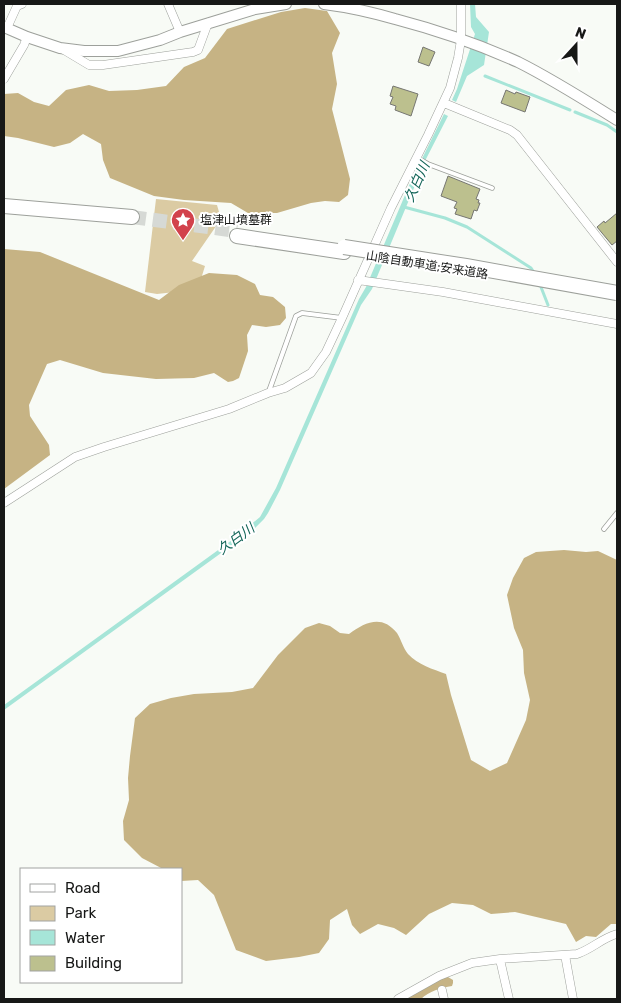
<svg xmlns="http://www.w3.org/2000/svg" width="621" height="1003" viewBox="0 0 621 1003" font-family="Rubik,'Noto Sans JP',sans-serif">
<rect width="100%" height="100%" fill="#f8fbf6"/>
<path fill="#dbcba3" d="M 156,199 L 217,205 L 221,219 L 192,261 L 205,266 L 201,279 L 175,292 L 157,294 L 145,292 Z"/>
<path fill="#c6b384" d="M 305,8 L 327,11 L 340,33 L 332,53 L 337,84 L 332,109 L 350,179 L 348,195 L 339,202 L 325,201 L 311,203 L 277,213 L 248,213 L 231,203 L 184,200 L 154,196 L 110,178 L 103,160 L 101,144 L 83,134 L 70,143 L 54,147 L 18,138 L 4,136 L 4,94 L 18,93 L 34,102 L 49,106 L 66,90 L 89,85 L 109,91 L 137,90 L 166,86 L 184,67 L 205,58 L 227,29 L 281,12 Z
M 4,249 L 40,252 L 159,300 L 179,285 L 209,273 L 237,275 L 255,284 L 260,295 L 273,297 L 285,307 L 286,318 L 280,325 L 266,327 L 252,325 L 247,335 L 248,351 L 239,378 L 233,381 L 228,382 L 214,373 L 194,378 L 156,379 L 103,373 L 60,360 L 47,364 L 29,405 L 30,416 L 49,445 L 50,455 L 4,489 Z
M 564,550 L 586,552 L 598,551 L 617,560 L 617,924 L 611,924 L 596,937 L 586,936 L 576,942 L 566,924 L 515,912 L 491,914 L 473,905 L 452,903 L 429,914 L 406,935 L 394,928 L 378,924 L 360,934 L 352,925 L 347,909 L 330,920 L 329,939 L 319,953 L 299,957 L 266,961 L 236,950 L 214,895 L 198,880 L 181,881 L 181,869 L 163,869 L 142,858 L 124,840 L 123,821 L 129,800 L 128,778 L 130,756 L 135,718 L 150,704 L 171,698 L 194,694 L 232,692 L 253,688 L 278,655 L 305,628 L 319,623 L 330,626 L 340,633 L 349,634 C 365,622 382,614 397,633 C 401,639 403,648 408,654 C 418,665 433,669 446,674 L 451,695 L 471,760 L 490,771 L 507,763 L 526,720 L 530,700 L 524,673 L 523,650 L 514,628 L 507,595 L 513,578 L 524,558 L 536,552 Z
M 448,977 L 453,980 L 453,983 L 452,986 C 441,988 429,991 421,999 L 404,999 L 439,979 Z"/>
<path fill="#a6e5d8" d="M 470,4 L 475,4 L 476,17 L 489,32 L 484,65 L 467,76 L 456,102 L 452,100 L 457,89 L 475,34 L 471,27 Z
M 444,114 L 448,116 L 426,159 L 372,289 L 361,305 L 280,490 L 268,513 L 264,519 L 255,528 L 235,543 L 4,710 L 4,705 L 232,540 L 260,517 L 276,488 L 359,299 L 366,287 L 411,181 Z"/>
<g fill="none" stroke-linecap="round" stroke-linejoin="round">
<path stroke="#a6e5d8" stroke-width="3" d="M 485,76 L 570,110
M 575,112 L 607,125 L 617,132
M 404,207 L 445,218 L 467,227 L 531,268 L 535,274
M 539,282 L 548,305"/>
</g>
<path fill="#bcc08e" stroke="#767672" d="M 423,47 L 435,52 L 429,66 L 418,62 Z
M 393,86 L 418,94 L 411,116 L 395,110 L 396,106 L 390,104 L 393,97 L 390,96 Z
M 506,90 L 515,94 L 516,92 L 530,97 L 525,112 L 501,103 Z
M 448,176 L 480,189 L 476,199 L 479,200 L 478,203 L 480,203 L 477,211 L 474,210 L 471,219 L 455,214 L 457,209 L 454,208 L 457,202 L 441,196 Z
M 617,213 L 617,241 L 612,245 L 597,227 L 604,221 L 605,223 Z"/>
<g fill="none" stroke-linecap="round" stroke-linejoin="round">
<path stroke="#d6d9d5" stroke-width="14" stroke-dasharray="14 7" stroke-linecap="butt" d="M 132,217 L 237,231"/>
<g stroke="#9da09b" stroke-width="5.5">
<path id="lane" d="M 417,158 L 428,164 L 492,188
M 269,391 L 296,316 L 302,313 L 342,318
M 604,529 L 617,513"/>
</g>
<g stroke="#9da09b" stroke-width="9">
<path id="street" d="M 168,4 L 180,32
M 7,28 L 17,6 L 22,4
M 64,50 L 89,65 L 103,65 L 193,52 L 198,50 L 208,23
M 4,79 L 24,45 L 27,37
M 444,103 L 510,130 L 517,135 L 617,262
M 358,280 L 443,292 L 617,324
M 4,503 L 75,457 L 104,447 L 229,409 L 268,393 L 285,388 L 311,373 L 326,352 L 342,318 L 391,208 L 428,135 L 450,88 L 458,58 L 461,40 L 461,4
M 565,955 L 573,999
M 501,964 L 509,999
M 442,990 L 444,999
M 398,999 L 439,976 L 472,963 L 500,959 L 577,954 C 592,949 602,938 617,934"/>
</g>
<g stroke="#9da09b" stroke-width="12">
<path id="secondary" d="M 324,4 C 348,7 371,12 395,19 C 437,30 478,44 518,62 C 552,79 585,100 617,120
M 4,27 L 27,37 L 60,48 L 84,51 L 118,51 L 160,40 L 180,32 L 255,9 L 286,4"/>
</g>
<g stroke="#9da09b" stroke-width="16">
<path id="highway" d="M 4,206 L 132,217
M 237,236 L 344,252"/>
</g>
<use href="#lane" stroke="#fff" stroke-width="4"/>
<use href="#street" stroke="#fff" stroke-width="8"/>
<use href="#secondary" stroke="#fff" stroke-width="10"/>
<use href="#highway" stroke="#fff" stroke-width="14"/>
<g stroke="#9da09b" stroke-width="16" stroke-linecap="butt">
<path id="highway-bridge" d="M 344,247 L 466,266 L 617,293"/>
</g>
<use href="#highway-bridge" stroke="#fff" stroke-width="14"/>
</g>
<defs>
<g id="sight-pin" transform="scale(1.25)"><path d="M0 17L-7.5 6A9.5 9.5 0 1 1 7.5 6Z" fill="#d2424c" stroke="#fff"/><path d="M0-6L1.8-2.2L6-1.7L2.9 1.2L3.7 5.4L0 3.3L-3.7 5.4L-2.9 1.2L-6-1.7L-1.8-2.2Z" fill="#fff"/></g>
</defs>
<g fill-rule="evenodd">
<use href="#sight-pin" x="183" y="220"/>
</g>
<g text-anchor="middle" dominant-baseline="central" stroke-width="4" stroke-linejoin="round" paint-order="stroke">
<g font-size="12" fill="#171817" stroke="#fff" text-anchor="start">
<text x="200" y="220">塩津山墳墓群</text>
</g>
<g font-size="12" fill="#171817" stroke="#fff">
<text transform="translate(427 265) rotate(9)">山陰自動車道;安来道路</text>
</g>
<g font-size="14" font-style="italic" fill="#136558" stroke="#fff">
<text transform="translate(417 182) rotate(-66)">久白川</text>
<text transform="translate(236 539) rotate(-36)">久白川</text>
</g>
</g>
<rect width="621" height="1003" fill="none" stroke="#171817" stroke-width="10"/>
<rect x="20" y="868" width="162" height="115" fill="#ffffff" stroke="#a2a3a2"/>
<rect x="30" y="884" width="25" height="8" fill="#ffffff" stroke="#a2a3a2"/>
<text x="65" y="893" font-size="15" fill="#171817">Road</text>
<rect x="30" y="906" width="25" height="15" fill="#dbcba3" stroke="#a2a3a2"/>
<text x="65" y="918" font-size="15" fill="#171817">Park</text>
<rect x="30" y="930" width="25" height="15" fill="#a6e5d8" stroke="#a2a3a2"/>
<text x="65" y="943" font-size="15" fill="#171817">Water</text>
<rect x="30" y="956" width="25" height="15" fill="#bcc08e" stroke="#a2a3a2"/>
<text x="65" y="968" font-size="15" fill="#171817">Building</text>
<g transform="translate(576 45) rotate(21)" stroke="#ffffff" stroke-width="4" paint-order="stroke">
<path d="M0-4L9 19L0 12L-9 19Z" fill="#171817"/>
<text y="-8" font-size="14" font-weight="bold" text-anchor="middle" fill="#171817">N</text>
</g>
</svg>
